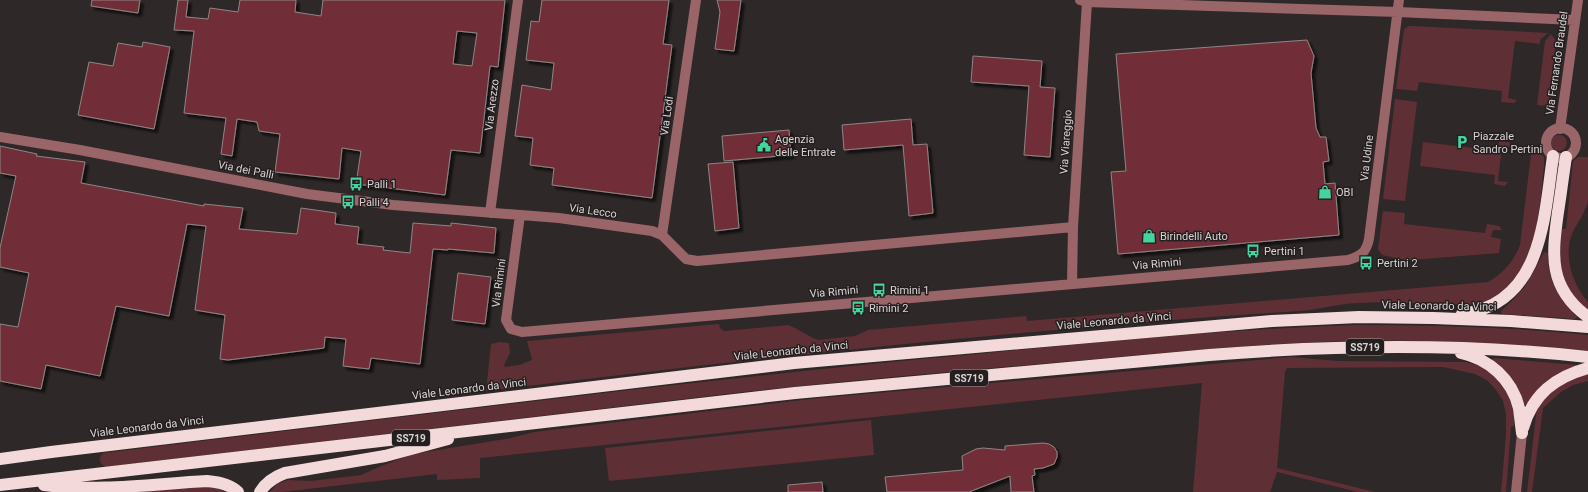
<svg xmlns="http://www.w3.org/2000/svg" width="1588" height="492" viewBox="0 0 1588 492" font-family="Roboto,sans-serif">
<defs>
<filter id="shadow"><feDropShadow dx="3.5" dy="3.5" stdDeviation="1" flood-color="#0009"/></filter>
</defs>
<rect width="100%" height="100%" fill="#2f2828"/>
<path fill="#5e2f34" d="M 1409,26 L 1412,26 L 1548,33 L 1540,40 L 1540,44 L 1515,41 L 1508,98 L 1517,100 L 1514,103 L 1501,102 L 1502,91 L 1419,82 L 1417,91 L 1396,89 L 1404,29 Z
M 1551,34 L 1556,41 L 1548,106 L 1537,105 L 1545,41 Z
M 1395,99 L 1417,102 L 1405,201 L 1383,199 Z
M1551 143a8 8 0 1 1 16 0a8 8 0 1 1-16 0Z
M 1499,141 L 1509,142 L 1512,147 L 1502,146 L 1498,181 L 1508,182 L 1505,186 L 1494,184 L 1495,175 L 1420,166 L 1423,142 L 1498,151 Z
M 1532,146 L 1544,157 L 1544,165 C 1539,211 1538,275 1490,300 C 1477,306 1458,304 1444,304 C 1415,303 1386,301 1357,303 C 1337,304 1318,310 1299,311 C 1027,329 756,358 486,391 L 491,344 L 500,342 L 509,343 L 510,353 L 504,365 L 505,367 L 519,365 L 532,360 L 527,341 L 719,324 L 720,328 L 724,331 L 788,325 L 793,327 L 813,338 L 819,340 L 855,336 L 868,330 L 1026,316 L 1027,321 L 1488,282 C 1504,273 1513,262 1520,245 Z
M 1579,157 L 1588,157 C 1588,170 1588,188 1588,200 C 1586,212 1577,223 1572,234 C 1563,257 1573,285 1588,302 L 1588,309 C 1560,291 1558,259 1562,229 L 1566,229 L 1573,161 Z
M 1383,211 L 1405,213 L 1404,224 L 1485,233 L 1487,224 L 1499,226 L 1502,230 L 1493,230 L 1491,237 L 1501,239 L 1499,253 L 1411,260 L 1404,260 L 1382,255 L 1378,249 Z
M 1544,252 L 1548,253 C 1547,282 1559,297 1577,317 L 1576,319 L 1502,314 L 1501,311 L 1514,299 L 1526,285 Z
M 1354,325 C 1432,325 1510,327 1588,335 L 1588,351 C 1510,345 1431,339 1352,341 C 1267,343 1181,351 1096,359 C 981,369 866,379 752,391 L 105,467 C 99,463 98,458 103,453 C 394,418 684,381 976,354 C 1102,342 1228,329 1354,325 Z
M 1291,357 L 1338,361 L 1466,362 L 1483,367 L 1504,384 L 1514,409 L 1514,426 L 1511,427 L 1506,492 L 1501,492 L 1506,435 L 1506,414 L 1503,401 L 1496,390 L 1488,381 L 1475,374 L 1443,367 L 1287,368 L 1285,372 L 1277,468 L 1375,492 L 1358,492 L 1277,472 L 1270,492 L 1193,492 L 1202,383 L 480,458 L 480,478 L 437,480 L 437,474 L 282,492 L 270,492 L 277,484 L 288,480 L 311,481 L 361,475 L 381,466 L 413,454 L 511,438 L 534,432 L 819,398 Z
M 1495,358 L 1577,365 L 1527,404 L 1524,404 L 1492,361 L 1492,359 Z
M 1588,373 L 1588,381 L 1573,385 L 1561,392 L 1543,408 L 1532,492 L 1527,492 L 1537,407 L 1560,383 Z
M 871,420 L 874,455 L 609,481 L 605,448 Z
M 201,485 L 214,487 L 226,492 L 135,492 Z"/>
<path fill="#722f37" stroke="#8e8585" fill-rule="evenodd" filter="url(#shadow)" d="M 92,0 L 140,0 L 138,13 L 91,6 Z
M 178,0 L 188,0 L 186,17 L 208,19 L 210,8 L 238,12 L 240,0 L 296,0 L 295,12 L 321,16 L 323,0 L 505,0 L 498,67 L 490,66 L 480,153 L 451,150 L 445,195 L 356,184 L 361,151 L 342,148 L 339,179 L 275,172 L 280,134 L 259,131 L 257,122 L 237,119 L 232,156 L 221,154 L 226,118 L 184,113 L 194,31 L 174,30 ZM 457,31 L 477,33 L 472,66 L 453,64 Z
M 542,0 L 669,0 L 663,44 L 672,45 L 652,198 L 552,185 L 554,168 L 530,165 L 533,138 L 515,136 L 522,85 L 551,90 L 554,63 L 526,60 L 531,21 L 539,22 Z
M 717,0 L 741,0 L 734,51 L 715,49 L 720,12 Z
M 1307,40 L 1314,56 L 1311,73 L 1316,128 L 1320,137 L 1326,137 L 1329,161 L 1323,162 L 1325,184 L 1335,183 L 1339,235 L 1118,254 L 1111,172 L 1126,171 L 1116,54 Z
M 143,42 L 170,47 L 154,129 L 78,115 L 89,62 L 113,66 L 118,43 L 142,47 Z
M 973,56 L 1042,61 L 1040,87 L 1055,88 L 1050,157 L 1024,155 L 1029,86 L 971,82 Z
M 911,119 L 913,145 L 927,144 L 933,213 L 909,216 L 903,145 L 844,150 L 842,125 Z
M 789,130 L 791,155 L 724,161 L 722,136 Z
M 0,146 L 37,154 L 36,156 L 85,162 L 81,183 L 204,206 L 204,204 L 243,208 L 239,229 L 297,234 L 301,208 L 336,213 L 335,224 L 359,227 L 357,244 L 384,247 L 383,250 L 410,253 L 413,223 L 451,226 L 451,223 L 496,228 L 494,253 L 448,249 L 448,250 L 433,249 L 420,364 L 371,358 L 369,369 L 343,366 L 346,339 L 325,337 L 324,348 L 228,360 L 220,359 L 225,315 L 195,310 L 206,226 L 187,224 L 169,316 L 116,306 L 100,376 L 46,365 L 41,389 L 0,381 L 0,324 L 18,327 L 29,273 L 0,267 L 0,248 L 16,176 L 0,173 Z
M 733,162 L 739,228 L 715,231 L 708,164 Z
M 458,273 L 491,277 L 485,324 L 452,320 Z
M 1043,443 L 1049,444 L 1054,447 L 1057,452 L 1057,457 L 1054,464 L 1043,468 L 1034,469 L 1035,475 L 1032,476 L 1034,492 L 1011,492 L 1010,476 L 969,492 L 887,492 L 885,477 L 963,470 L 962,456 L 976,449 L 983,448 L 1005,450 L 1005,446 Z
M 822,482 L 823,492 L 788,492 L 788,485 Z"/>
<g fill="none" stroke-linecap="round" stroke-linejoin="round">
<path stroke="#9a6569" stroke-width="10" d="M 1080,0 L 1087,2 L 1398,12 L 1575,20
M1546 143a15 15 0 1 1 30 0a15 15 0 1 1-30 0Z
M 1560,129 L 1578,0
M 0,137 L 80,150 L 307,194 L 393,205 L 559,218 L 652,231 L 662,235 L 686,259 L 697,261 L 1073,227
M 490,213 L 518,0
M 520,215 L 506,320 L 511,329 L 522,332 L 1348,260 C 1362,256 1366,252 1369,239 L 1399,0
M 662,235 L 696,0
M 1072,284 L 1073,227 L 1087,2
M 1516,492 L 1522,433"/>
<path stroke="#f4d9da" stroke-width="12" d="M 1566,157 C 1563,175 1561,194 1558,212 C 1552,255 1548,288 1588,317
M 1462,314 C 1542,304 1544,219 1553,156
M 1461,353 C 1489,359 1512,379 1519,408 C 1520,416 1521,425 1522,433
M 1523,428 C 1533,394 1555,377 1588,368
M 0,459 L 51,452 L 794,363 L 1272,321 L 1359,317 L 1433,318 L 1511,321 L 1588,327
M 0,485 L 795,393 L 1209,355 C 1335,345 1462,343 1588,357
M 44,485 C 98,492 152,484 207,481 C 218,482 230,484 238,492
M 260,492 C 266,482 274,477 285,473 L 385,456 L 448,439"/>
</g>
<defs>
<g id="parking-bare" transform="scale(1.08)"><path d="M-3.5-5.5H1a3.5 3.5 0 0 1 0 7H-1V5.5H-3.5ZM-1-3.4V-.6H.8a1.4 1.4 0 0 0 0-2.8Z" fill="#43d4a0" stroke="#251e1f" stroke-width="2.5" paint-order="stroke"/></g>
<g id="civic-bare" transform="scale(1.08)"><path d="M-.6-6.5H3V-4.5H.6V-3L4-1V1h2V6H-6V1h2V-1L-.6-3ZM-1.2 2.5V6h2.4V2.5Z" fill="#43d4a0" stroke="#251e1f" stroke-width="2.5" paint-order="stroke"/></g>
<g id="bus-bare" transform="scale(1.08)"><path d="M-5-6H5V4H4V6H2V4H-2V6H-4V4H-5ZM-3.5-4V0h7V-4ZM-3.5 1.2v1.5H-2V1.2ZM2 1.2v1.5H3.5V1.2Z" fill="#43d4a0" stroke="#251e1f" stroke-width="2.5" paint-order="stroke"/></g>
<g id="shop-bare" transform="scale(1.08)"><path d="M-5-2.5h2.3a2.7 3.5 0 0 1 5.4 0H5L5.5 6h-11ZM-1.5-2.5h3a1.5 2.3 0 0 0-3 0Z" fill="#43d4a0" stroke="#251e1f" stroke-width="2.5" paint-order="stroke"/></g>
</defs>
<g fill-rule="evenodd">
<use href="#parking-bare" x="1462" y="142"/>
<use href="#civic-bare" x="764" y="145"/>
<use href="#bus-bare" x="356" y="184"/>
<use href="#shop-bare" x="1325" y="192"/>
<use href="#bus-bare" x="348" y="202"/>
<use href="#shop-bare" x="1149" y="236"/>
<use href="#bus-bare" x="1253" y="251"/>
<use href="#bus-bare" x="1366" y="263"/>
<use href="#bus-bare" x="879" y="290"/>
<use href="#bus-bare" x="858" y="308"/>
</g>
<g text-anchor="middle" dominant-baseline="central" stroke-width="3" stroke-linejoin="round" paint-order="stroke">
<g fill="#251e1f" stroke="#a29d9e" stroke-width="1">
<rect x="1346" y="339" width="38" height="16" rx="3"/>
<rect x="950" y="370" width="38" height="16" rx="3"/>
<rect x="392" y="430" width="38" height="16" rx="3"/>
</g>
<g font-size="10" font-weight="bold" fill="#d8d4d4">
<text x="1365" y="347">SS719</text>
<text x="969" y="378">SS719</text>
<text x="411" y="438">SS719</text>
</g>
<g font-size="11" fill="#d8d4d4" stroke="#251e1f">
<text transform="translate(1557 63) rotate(-82)">Via Fernando Braudel</text>
<text transform="translate(492 105) rotate(-83)">Via Arezzo</text>
<text transform="translate(667 116) rotate(-82)">Via Lodi</text>
<text transform="translate(1066 142) rotate(-86)">Via Viareggio</text>
<text transform="translate(1367 158) rotate(-83)">Via Udine</text>
<text transform="translate(246 170) rotate(11)">Via dei Palli</text>
<text transform="translate(593 211) rotate(8)">Via Lecco</text>
<text transform="translate(1157 264) rotate(-5)">Via Rimini</text>
<text transform="translate(499 283) rotate(-83)">Via Rimini</text>
<text transform="translate(834 292) rotate(-5)">Via Rimini</text>
<text transform="translate(1439 306) rotate(1)">Viale Leonardo da Vinci</text>
<text transform="translate(1114 321) rotate(-5)">Viale Leonardo da Vinci</text>
<text transform="translate(791 351) rotate(-6)">Viale Leonardo da Vinci</text>
<text transform="translate(469 389) rotate(-7)">Viale Leonardo da Vinci</text>
<text transform="translate(147 427) rotate(-7)">Viale Leonardo da Vinci</text>
</g>
<g font-size="11" fill="#d8d4d4" stroke="#251e1f" text-anchor="start">
<text x="1473" y="136">Piazzale<tspan x="1473" dy="13">Sandro Pertini</tspan></text>
<text x="775" y="139">Agenzia<tspan x="775" dy="13">delle Entrate</tspan></text>
<text x="367" y="184">Palli 1</text>
<text x="1336" y="192">OBI</text>
<text x="359" y="202">Palli 4</text>
<text x="1160" y="236">Birindelli Auto</text>
<text x="1264" y="251">Pertini 1</text>
<text x="1377" y="263">Pertini 2</text>
<text x="890" y="290">Rimini 1</text>
<text x="869" y="308">Rimini 2</text>
</g>
</g>
</svg>
